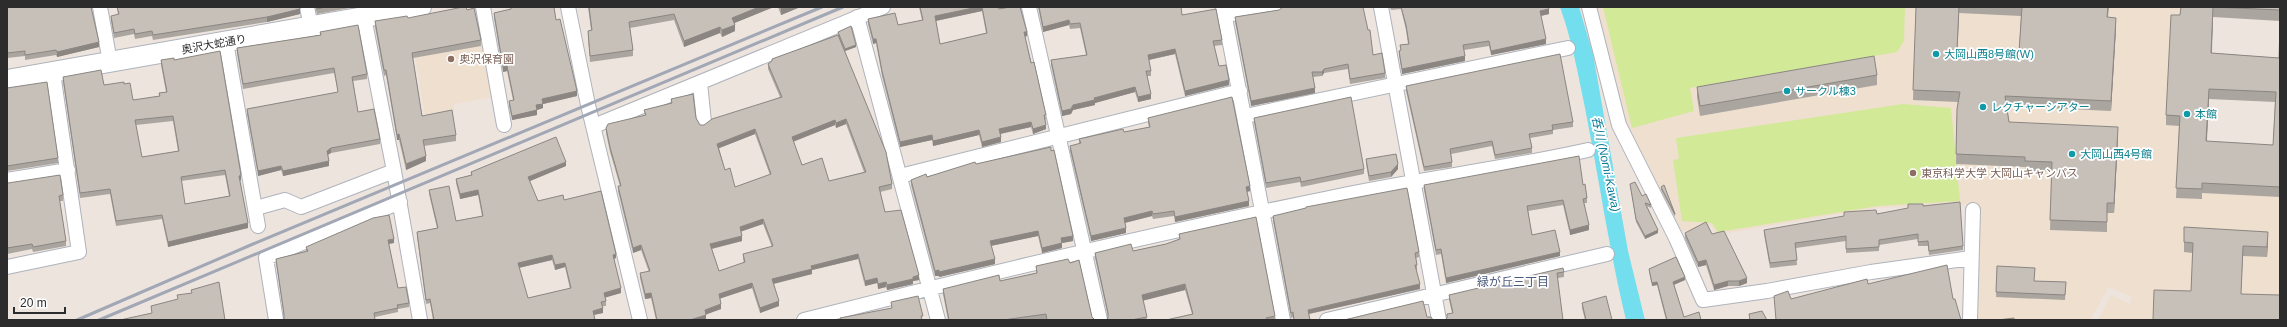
<svg xmlns="http://www.w3.org/2000/svg" width="2287" height="327" viewBox="0 0 2287 327" font-family="Arial,'Noto Sans JP',sans-serif">
<rect width="100%" height="100%" fill="#ede4de"/>
<path fill="#eedfce" d="M 1595,7 L 2186,7 L 2166,125 L 2180,126 L 2176,198 L 2202,199 L 2202,193 L 2280,197 L 2280,320 L 2098,320 L 2111,295 L 2130,304 L 2132,297 L 2109,287 L 2090,320 L 1976,320 L 1978,204 L 1877,208 L 1716,235 L 1711,225 L 1680,232 L 1670,219 L 1618,106 Z
M 478,9 L 494,97 L 454,104 L 454,111 L 425,116 L 409,21 Z"/>
<path fill="#d2e998" d="M 1603,7 L 1905,7 L 1904,41 L 1897,52 L 1690,88 L 1694,111 L 1632,128 Z
M 1903,104 L 1951,108 L 1960,201 L 1878,206 L 1718,232 L 1712,223 L 1682,221 L 1673,160 L 1679,159 L 1676,138 Z"/>
<path fill="#73deed" d="M 1560,7 L 1579,7 L 1593,54 L 1628,251 L 1645,320 L 1626,320 C 1609,250 1599,178 1585,108 C 1578,74 1572,40 1560,7 Z"/>
<g fill="none" stroke-linecap="round" stroke-linejoin="round">
<g stroke="#aeb3bc" stroke-width="16">
<path id="street" d="M 100,7 L 110,62
M 307,7 L 311,27
M 483,7 L 504,125
M 568,7 L 588,105 L 640,320
M 1029,7 L 1100,320
M 1223,7 L 1283,320
M 1381,7 L 1439,320
M 1589,7 L 1619,125 L 1676,238 L 1703,300 L 1767,291 L 1871,272 L 1971,258
M 1224,12 L 1237,14 L 1277,7
M 364,17 L 394,171 L 420,320
M 857,17 L 938,320
M 226,42 L 258,226
M 700,83 L 704,122
M 1245,116 L 1568,48
M 594,126 L 883,7
M 900,176 L 1240,91
M 7,180 L 68,170
M 256,208 L 285,200 L 301,207 L 394,171
M 7,267 L 79,252 L 53,73
M 276,320 L 266,258 L 400,202
M 804,320 C 980,275 1157,233 1334,197 C 1418,179 1504,169 1588,150
M 1327,320 L 1607,254
M 1970,320 L 1973,210"/>
</g>
<g stroke="#aeb3bc" stroke-width="22">
<path id="secondary" d="M 7,80 L 421,7"/>
</g>
<use href="#street" stroke="#fff" stroke-width="14"/>
<use href="#secondary" stroke="#fff" stroke-width="20"/>
<path stroke="#a1a7b5" stroke-width="3" d="M 77,320 L 253,244 L 822,7
M 99,320 L 843,7"/>
</g>
<path fill="#aaa59f" fill-rule="evenodd" d="M 7,7 L 99,47 L 57,57 L 56,55 L 25,60 L 25,56 L 7,58 Z
M 117,7 L 300,7 L 300,14 L 267,22 L 153,40 L 152,36 L 135,39 L 134,34 L 114,38 L 111,21 L 111,16 L 118,15 Z
M 315,7 L 355,7 L 317,14 Z
M 511,7 L 556,20 L 577,96 L 543,104 L 543,108 L 537,110 L 537,115 L 512,120 L 509,106 L 509,101 L 513,100 L 507,71 L 503,72 L 494,18 L 494,13 L 511,9 Z
M 588,7 L 774,7 L 734,23 L 735,31 L 722,37 L 720,33 L 684,47 L 674,20 L 630,28 L 633,50 L 633,56 L 590,62 L 588,37 L 588,31 L 591,30 Z
M 778,7 L 798,7 L 798,8 L 781,15 Z
M 919,7 L 1001,7 L 999,8 L 999,9 L 1027,36 L 1025,37 L 1046,119 L 1045,120 L 1046,129 L 1033,134 L 1031,127 L 1001,134 L 1001,142 L 982,147 L 979,135 L 933,146 L 932,140 L 900,147 L 882,76 L 876,43 L 873,44 L 868,24 L 868,19 L 898,25 L 922,20 ZM 982,11 L 986,33 L 940,44 L 936,21 Z
M 1038,7 L 1181,7 L 1182,15 L 1222,40 L 1222,45 L 1214,46 L 1219,66 L 1229,85 L 1185,96 L 1175,54 L 1149,60 L 1151,71 L 1151,76 L 1147,76 L 1151,99 L 1138,102 L 1135,92 L 1095,103 L 1095,105 L 1073,110 L 1071,114 L 1062,116 L 1051,65 L 1051,60 L 1086,55 L 1080,28 L 1070,29 L 1069,25 L 1043,32 Z
M 1390,7 L 1548,7 L 1549,14 L 1541,16 L 1546,44 L 1491,55 L 1489,46 L 1464,50 L 1465,61 L 1402,74 L 1399,55 L 1399,51 L 1401,50 L 1400,45 L 1408,44 L 1406,30 L 1401,9 L 1391,10 Z
M 1916,7 L 2109,7 L 2108,17 L 2116,28 L 2111,111 L 2007,106 L 2009,122 L 2118,137 L 2114,213 L 2107,213 L 2107,232 L 2050,230 L 2052,172 L 2025,171 L 2025,167 L 1956,164 L 1957,109 L 1958,102 L 1913,100 ZM 1959,13 L 2021,16 L 2019,52 L 1957,50 Z
M 2181,7 L 2280,7 L 2280,21 L 2213,17 L 2212,53 L 2279,58 L 2280,26 L 2280,197 L 2202,193 L 2202,199 L 2176,198 L 2179,126 L 2166,125 L 2166,115 L 2180,15 ZM 2209,99 L 2275,102 L 2273,145 L 2207,141 Z
M 1279,10 L 1373,55 L 1385,73 L 1385,78 L 1350,84 L 1348,69 L 1324,73 L 1322,76 L 1313,77 L 1315,93 L 1251,106 L 1235,22 L 1235,17 Z
M 408,18 L 481,40 L 481,46 L 413,58 L 422,116 L 456,135 L 456,141 L 424,146 L 426,161 L 406,170 L 399,140 L 397,140 L 386,75 L 384,76 L 375,27 L 375,21 Z
M 320,32 L 367,74 L 367,79 L 353,81 L 358,112 L 380,139 L 380,144 L 331,153 L 328,155 L 329,166 L 283,176 L 281,170 L 258,176 L 247,114 L 247,109 L 338,92 L 334,73 L 243,89 L 237,53 L 237,48 L 320,35 Z
M 838,32 L 856,47 L 845,51 L 892,184 L 892,189 L 880,192 L 885,212 L 919,280 L 913,281 L 913,284 L 887,290 L 886,287 L 878,289 L 877,283 L 865,286 L 858,259 L 812,270 L 812,274 L 774,284 L 779,306 L 760,313 L 752,288 L 720,298 L 721,309 L 706,314 L 706,320 L 656,320 L 651,298 L 645,299 L 640,278 L 640,273 L 649,272 L 641,250 L 633,253 L 618,191 L 618,186 L 620,186 L 610,152 L 606,133 L 606,128 L 645,115 L 644,110 L 671,103 L 671,99 L 696,118 L 700,125 L 704,125 L 780,97 L 768,69 L 768,64 L 772,62 L 772,59 L 838,35 ZM 846,124 L 864,172 L 829,181 L 802,165 L 793,142 L 835,125 L 836,128 ZM 755,134 L 770,175 L 735,187 L 725,170 L 719,148 ZM 763,224 L 772,247 L 743,254 L 743,259 L 744,263 L 719,271 L 712,249 L 742,241 L 741,231 Z
M 161,60 L 174,60 L 241,180 L 240,181 L 248,228 L 168,247 L 162,219 L 116,226 L 110,194 L 80,198 L 63,82 L 63,77 L 104,85 L 133,100 L 159,96 L 159,93 L 166,92 L 161,65 ZM 173,121 L 178,151 L 142,157 L 136,125 ZM 225,175 L 229,196 L 185,204 L 181,181 Z
M 1877,75 L 1877,85 L 1700,116 L 1697,97 L 1697,87 Z
M 1406,86 L 1573,122 L 1573,127 L 1553,130 L 1553,134 L 1530,138 L 1532,148 L 1532,153 L 1495,159 L 1492,146 L 1451,154 L 1452,162 L 1452,167 L 1424,171 L 1406,91 Z
M 7,88 L 58,158 L 58,163 L 7,171 Z
M 1148,118 L 1250,191 L 1247,192 L 1249,206 L 1175,222 L 1174,216 L 1153,219 L 1152,216 L 1125,223 L 1126,233 L 1091,241 L 1070,151 L 1070,146 L 1079,144 L 1079,139 L 1124,132 L 1149,127 L 1148,123 Z
M 1254,118 L 1364,169 L 1364,174 L 1301,187 L 1300,182 L 1266,188 L 1254,123 Z
M 1051,151 L 1073,241 L 1062,243 L 1062,248 L 1042,253 L 1038,236 L 991,246 L 995,264 L 939,277 L 939,276 L 935,276 L 911,185 L 911,180 L 927,177 L 976,164 Z
M 1366,159 L 1398,169 L 1391,177 L 1369,181 L 1366,164 Z
M 566,166 L 529,181 L 538,201 L 564,200 L 616,258 L 614,259 L 621,293 L 605,297 L 606,301 L 606,306 L 603,306 L 603,313 L 594,315 L 595,320 L 433,320 L 430,303 L 426,304 L 417,236 L 417,232 L 437,228 L 429,194 L 429,190 L 456,221 L 482,216 L 478,195 L 460,199 L 456,183 L 456,179 L 471,175 L 471,172 ZM 552,260 L 555,270 L 565,267 L 570,289 L 528,298 L 519,268 Z
M 7,183 L 63,195 L 63,201 L 59,201 L 66,241 L 66,246 L 33,252 L 32,249 L 7,254 Z
M 1630,184 L 1651,205 L 1651,208 L 1647,206 L 1658,233 L 1645,239 L 1636,222 Z
M 1424,185 L 1583,185 L 1587,198 L 1587,203 L 1584,203 L 1589,230 L 1570,235 L 1563,205 L 1528,211 L 1532,235 L 1560,256 L 1446,283 L 1441,254 L 1436,255 L 1424,190 Z
M 1661,187 L 1675,214 L 1675,217 L 1661,190 Z
M 1923,206 L 1963,246 L 1963,250 L 1929,255 L 1928,246 L 1918,246 L 1918,239 L 1879,245 L 1879,251 L 1846,253 L 1846,241 L 1796,248 L 1797,265 L 1770,268 L 1764,234 L 1764,230 L 1877,214 Z
M 1273,216 L 1419,252 L 1419,257 L 1416,258 L 1417,265 L 1417,270 L 1416,270 L 1420,289 L 1309,314 L 1310,320 L 1294,320 L 1293,317 L 1291,318 L 1273,221 Z
M 1685,233 L 1712,234 L 1747,283 L 1739,286 L 1728,286 L 1714,290 L 1706,265 L 1698,267 L 1685,238 Z
M 1179,234 L 1275,316 L 1275,320 L 1166,320 L 1192,314 L 1185,290 L 1143,300 L 1147,320 L 1106,320 L 1108,317 L 1095,258 L 1095,253 L 1133,251 L 1166,244 L 1179,239 Z
M 2184,242 L 2268,242 L 2267,257 L 2243,256 L 2241,294 L 2191,291 L 2193,253 L 2184,252 Z
M 394,243 L 389,244 L 398,288 L 409,303 L 409,307 L 398,309 L 398,312 L 375,317 L 284,317 L 276,263 L 276,259 L 306,251 L 306,247 Z
M 2280,253 L 2280,276 L 2279,276 Z
M 1036,266 L 1095,320 L 1046,320 L 1046,319 L 1037,320 L 948,320 L 943,294 L 943,289 L 1000,281 L 1036,273 Z
M 1997,266 L 2035,281 L 2066,282 L 2065,300 L 1996,297 Z
M 1649,269 L 1685,280 L 1674,285 L 1684,317 L 1701,320 L 1666,320 L 1657,285 L 1652,286 L 1649,272 Z
M 1564,272 L 1564,277 L 1558,278 L 1452,313 L 1449,300 L 1449,295 Z
M 1582,303 L 1612,320 L 1585,320 L 1582,308 Z"/>
<path fill="#8b8682" d="M 759,7 L 774,7 L 732,24 L 732,18 Z
M 784,7 L 798,7 L 798,8 L 781,15 L 781,8 Z
M 978,7 L 982,7 L 982,11 L 935,21 L 935,16 Z
M 1959,7 L 1959,13 L 1957,60 L 1957,50 Z
M 2213,7 L 2213,17 L 2211,63 L 2211,53 Z
M 300,9 L 300,14 L 267,22 L 267,17 Z
M 1549,9 L 1549,14 L 1540,16 L 1540,11 Z
M 2116,18 L 2116,28 L 2111,111 L 2111,101 Z
M 1069,20 L 1069,25 L 1043,32 L 1043,27 Z
M 735,25 L 735,31 L 722,37 L 722,30 Z
M 720,27 L 720,33 L 684,47 L 684,41 Z
M 1024,32 L 1027,32 L 1027,36 L 1024,37 Z
M 873,39 L 876,39 L 876,43 L 873,44 Z
M 1546,39 L 1546,44 L 1491,55 L 1491,51 Z
M 99,42 L 99,47 L 57,57 L 57,52 Z
M 856,45 L 856,47 L 845,51 L 845,49 Z
M 1175,49 L 1175,54 L 1148,60 L 1148,55 Z
M 1465,56 L 1465,61 L 1402,74 L 1402,69 Z
M 507,66 L 507,71 L 503,72 L 503,67 Z
M 1324,69 L 1324,73 L 1322,76 L 1322,72 Z
M 1229,80 L 1229,85 L 1185,96 L 1185,91 Z
M 1135,87 L 1135,92 L 1095,103 L 1095,105 L 1073,110 L 1071,114 L 1062,116 L 1062,111 L 1073,105 L 1094,98 Z
M 1315,88 L 1315,93 L 1251,106 L 1251,101 Z
M 2209,89 L 2209,99 L 2206,151 L 2206,141 Z
M 577,91 L 577,96 L 543,104 L 543,108 L 537,110 L 537,115 L 512,120 L 512,116 L 536,105 L 542,99 Z
M 1151,94 L 1151,99 L 1138,102 L 1138,97 Z
M 846,119 L 846,124 L 836,128 L 836,123 Z
M 835,120 L 835,125 L 792,142 L 792,137 Z
M 1031,122 L 1031,127 L 999,134 L 999,129 Z
M 1046,125 L 1046,129 L 1033,134 L 1033,129 Z
M 2118,127 L 2118,137 L 2114,213 L 2114,203 Z
M 755,129 L 755,134 L 717,149 L 717,144 Z
M 979,130 L 979,135 L 933,146 L 933,141 Z
M 399,134 L 399,140 L 397,140 L 397,135 Z
M 932,135 L 932,140 L 900,147 L 900,142 Z
M 1001,137 L 1001,142 L 982,147 L 982,142 Z
M 331,148 L 331,153 L 327,155 L 327,151 Z
M 426,156 L 426,161 L 406,170 L 406,164 Z
M 329,161 L 329,166 L 283,176 L 283,171 Z
M 566,162 L 566,166 L 528,182 L 528,177 Z
M 1398,164 L 1398,169 L 1391,177 L 1391,172 Z
M 281,166 L 281,170 L 258,176 L 258,171 Z
M 241,175 L 241,180 L 239,181 L 239,176 Z
M 1250,186 L 1250,191 L 1246,192 L 1246,187 Z
M 478,190 L 478,195 L 460,199 L 460,194 Z
M 1249,201 L 1249,206 L 1175,222 L 1175,217 Z
M 1152,211 L 1152,216 L 1124,223 L 1124,218 Z
M 763,219 L 763,224 L 740,232 L 740,227 Z
M 248,223 L 248,228 L 168,247 L 168,242 Z
M 1589,225 L 1589,230 L 1570,235 L 1570,230 Z
M 1126,228 L 1126,233 L 1091,241 L 1091,236 Z
M 1658,230 L 1658,233 L 1645,239 L 1645,236 Z
M 1038,231 L 1038,236 L 990,246 L 990,241 Z
M 2268,232 L 2268,242 L 2267,257 L 2267,247 Z
M 742,236 L 742,241 L 710,249 L 710,244 Z
M 1073,236 L 1073,241 L 1062,243 L 1062,248 L 1042,253 L 1042,248 L 1061,238 Z
M 394,239 L 394,243 L 388,244 L 388,240 Z
M 641,245 L 641,250 L 633,253 L 633,248 Z
M 1560,252 L 1560,256 L 1446,283 L 1446,278 Z
M 616,254 L 616,258 L 613,259 L 613,255 Z
M 858,254 L 858,259 L 812,270 L 812,274 L 772,284 L 772,279 L 811,266 Z
M 552,255 L 552,260 L 518,268 L 518,263 Z
M 995,259 L 995,264 L 939,277 L 939,272 Z
M 1706,260 L 1706,265 L 1698,267 L 1698,262 Z
M 565,263 L 565,267 L 555,270 L 555,265 Z
M 939,270 L 939,276 L 935,276 L 935,271 Z
M 919,275 L 919,280 L 913,281 L 913,284 L 887,290 L 887,285 L 913,277 Z
M 1685,277 L 1685,280 L 1673,285 L 1673,282 Z
M 877,278 L 877,283 L 865,286 L 865,281 Z
M 1747,278 L 1747,283 L 1739,286 L 1739,281 Z
M 1728,281 L 1728,286 L 1714,290 L 1714,285 Z
M 886,282 L 886,287 L 878,289 L 878,284 Z
M 1657,282 L 1657,285 L 1652,286 L 1652,283 Z
M 752,283 L 752,288 L 719,299 L 719,294 Z
M 1185,284 L 1185,290 L 1142,301 L 1142,295 Z
M 1420,284 L 1420,289 L 1308,314 L 1308,310 Z
M 621,288 L 621,293 L 604,298 L 604,293 Z
M 651,293 L 651,298 L 645,299 L 645,294 Z
M 779,301 L 779,306 L 760,313 L 760,308 Z
M 721,304 L 721,309 L 705,315 L 705,310 Z
M 603,308 L 603,313 L 593,315 L 593,311 Z
M 706,315 L 706,320 L 690,320 Z"/>
<path fill="#c6c0b9" stroke="#8b8682" fill-rule="evenodd" d="M 7,7 L 91,7 L 99,42 L 57,52 L 56,50 L 25,55 L 25,51 L 7,53 Z
M 117,7 L 300,7 L 300,9 L 267,17 L 153,35 L 152,31 L 135,34 L 134,29 L 114,33 L 111,16 L 119,14 Z
M 317,7 L 326,7 L 317,9 Z
M 463,7 L 466,7 L 467,10 L 474,8 L 481,40 L 412,53 L 422,116 L 452,110 L 456,135 L 423,140 L 426,156 L 406,164 L 399,134 L 397,135 L 386,70 L 384,70 L 375,21 L 407,16 L 408,18 Z
M 511,7 L 554,7 L 556,20 L 560,19 L 577,91 L 542,99 L 543,104 L 536,105 L 537,110 L 512,116 L 509,101 L 514,100 L 507,66 L 503,67 L 494,13 L 511,9 Z
M 589,7 L 759,7 L 732,18 L 735,25 L 722,30 L 720,27 L 684,41 L 674,14 L 629,22 L 633,50 L 590,56 L 588,31 L 592,30 Z
M 920,7 L 978,7 L 935,16 L 940,44 L 987,33 L 982,7 L 998,7 L 999,9 L 1010,7 L 1020,7 L 1027,32 L 1024,32 L 1031,63 L 1034,62 L 1046,115 L 1044,115 L 1046,125 L 1033,129 L 1031,122 L 999,129 L 1001,137 L 982,142 L 979,130 L 933,141 L 932,135 L 900,142 L 882,71 L 876,39 L 873,39 L 868,19 L 895,13 L 898,25 L 923,20 Z
M 1039,7 L 1181,7 L 1182,15 L 1216,9 L 1222,40 L 1213,41 L 1219,66 L 1226,65 L 1229,80 L 1185,91 L 1175,49 L 1148,55 L 1151,71 L 1146,71 L 1151,94 L 1138,97 L 1135,87 L 1094,98 L 1095,100 L 1073,105 L 1071,109 L 1062,111 L 1051,60 L 1087,55 L 1080,23 L 1070,24 L 1069,20 L 1043,27 Z
M 1283,7 L 1363,7 L 1368,30 L 1370,30 L 1373,55 L 1382,53 L 1385,73 L 1350,79 L 1348,64 L 1324,69 L 1322,72 L 1312,72 L 1315,88 L 1251,101 L 1235,17 L 1279,10 Z
M 1401,7 L 1548,7 L 1549,9 L 1540,11 L 1546,39 L 1491,51 L 1489,41 L 1463,45 L 1465,56 L 1402,69 L 1399,51 L 1401,50 L 1400,45 L 1409,44 L 1406,25 Z
M 1916,7 L 1959,7 L 1957,50 L 2019,52 L 2022,7 L 2108,7 L 2107,17 L 2116,18 L 2111,101 L 2005,96 L 2009,122 L 2118,127 L 2114,203 L 2107,203 L 2107,222 L 2050,220 L 2052,162 L 2025,161 L 2025,157 L 1956,154 L 1957,109 L 1960,92 L 1913,90 Z
M 2181,7 L 2280,7 L 2280,10 L 2213,7 L 2211,53 L 2279,58 L 2280,26 L 2280,187 L 2202,183 L 2202,189 L 2176,188 L 2180,116 L 2166,115 L 2171,15 L 2180,15 ZM 2209,89 L 2276,92 L 2273,145 L 2206,141 Z
M 358,25 L 367,74 L 352,77 L 358,112 L 374,109 L 380,139 L 331,148 L 327,151 L 329,161 L 283,171 L 281,166 L 258,171 L 247,109 L 338,92 L 334,68 L 243,84 L 237,48 L 321,35 L 320,32 Z
M 851,26 L 856,45 L 845,49 L 838,32 Z
M 838,35 L 886,152 L 892,184 L 879,187 L 885,212 L 901,210 L 919,275 L 913,277 L 913,279 L 887,285 L 886,282 L 878,284 L 877,278 L 865,281 L 858,254 L 811,266 L 812,269 L 772,279 L 779,301 L 760,308 L 752,283 L 719,294 L 721,304 L 705,310 L 706,315 L 690,320 L 657,320 L 651,293 L 645,294 L 640,273 L 650,271 L 641,245 L 633,248 L 618,186 L 621,186 L 610,147 L 606,128 L 608,124 L 646,115 L 644,110 L 672,103 L 671,99 L 693,94 L 696,118 L 700,125 L 704,125 L 712,119 L 782,97 L 768,64 L 772,61 L 772,59 ZM 846,119 L 866,172 L 829,181 L 822,158 L 802,165 L 792,137 L 835,120 L 836,123 ZM 755,129 L 771,174 L 735,187 L 730,168 L 725,170 L 717,144 ZM 763,219 L 773,246 L 743,254 L 745,262 L 719,271 L 710,244 L 742,236 L 740,227 Z
M 220,51 L 241,175 L 239,176 L 248,223 L 168,242 L 162,215 L 116,221 L 110,189 L 80,193 L 63,77 L 101,70 L 104,85 L 124,82 L 124,84 L 130,83 L 133,100 L 160,96 L 159,93 L 167,92 L 161,60 L 174,58 L 174,60 ZM 173,116 L 179,151 L 142,157 L 135,120 ZM 225,170 L 230,196 L 185,204 L 181,177 Z
M 1560,54 L 1573,122 L 1552,125 L 1553,130 L 1529,134 L 1532,148 L 1495,155 L 1492,141 L 1450,149 L 1452,162 L 1424,167 L 1406,86 Z
M 1874,56 L 1877,75 L 1700,106 L 1697,87 Z
M 47,82 L 58,158 L 7,166 L 7,88 Z
M 1232,97 L 1250,186 L 1246,187 L 1249,201 L 1175,217 L 1174,211 L 1153,214 L 1152,211 L 1124,218 L 1126,228 L 1091,236 L 1070,146 L 1081,143 L 1079,139 L 1123,129 L 1124,132 L 1150,127 L 1148,118 Z
M 1351,97 L 1364,169 L 1301,182 L 1300,177 L 1266,183 L 1254,118 Z
M 556,137 L 566,162 L 528,177 L 538,201 L 563,195 L 564,200 L 601,191 L 616,254 L 613,255 L 621,288 L 604,293 L 606,301 L 601,302 L 603,308 L 593,311 L 595,320 L 434,320 L 430,299 L 426,300 L 417,232 L 438,228 L 429,190 L 449,186 L 456,221 L 483,216 L 478,190 L 460,194 L 456,179 L 472,175 L 471,172 ZM 552,255 L 555,265 L 565,263 L 571,288 L 528,298 L 518,263 Z
M 1051,147 L 1051,151 L 1054,150 L 1073,236 L 1061,238 L 1062,243 L 1042,248 L 1038,231 L 990,241 L 995,259 L 939,272 L 939,270 L 935,271 L 911,180 L 926,174 L 927,177 L 975,162 L 976,164 Z
M 1396,154 L 1398,164 L 1391,172 L 1369,176 L 1366,159 Z
M 1579,156 L 1583,185 L 1585,184 L 1587,198 L 1583,199 L 1589,225 L 1570,230 L 1563,200 L 1527,206 L 1532,235 L 1555,230 L 1560,252 L 1446,278 L 1441,249 L 1436,250 L 1424,185 Z
M 60,175 L 63,195 L 59,196 L 66,241 L 33,247 L 32,244 L 7,248 L 7,183 L 8,183 Z
M 1635,182 L 1642,196 L 1646,194 L 1651,205 L 1645,203 L 1658,230 L 1645,236 L 1636,219 L 1630,184 Z
M 1664,185 L 1675,214 L 1661,187 Z
M 1407,188 L 1419,252 L 1415,253 L 1417,265 L 1415,265 L 1420,284 L 1308,310 L 1310,320 L 1294,320 L 1293,312 L 1291,313 L 1273,216 L 1306,208 L 1306,207 Z
M 1960,202 L 1963,246 L 1929,251 L 1928,241 L 1918,242 L 1918,234 L 1879,240 L 1879,247 L 1846,249 L 1846,236 L 1795,243 L 1797,260 L 1770,263 L 1764,230 L 1844,216 L 1844,212 L 1876,210 L 1877,214 L 1908,208 L 1908,204 L 1923,204 L 1923,206 Z
M 389,215 L 394,239 L 388,240 L 398,288 L 406,287 L 409,303 L 397,305 L 398,308 L 374,313 L 375,320 L 284,320 L 284,314 L 276,259 L 308,251 L 306,247 L 373,218 Z
M 1256,217 L 1275,316 L 1266,318 L 1267,320 L 1166,320 L 1193,314 L 1185,284 L 1142,295 L 1147,317 L 1131,320 L 1106,320 L 1108,318 L 1108,313 L 1095,253 L 1131,244 L 1133,251 L 1166,244 L 1180,239 L 1179,234 Z
M 1706,222 L 1712,234 L 1724,231 L 1747,278 L 1739,281 L 1728,281 L 1714,285 L 1706,260 L 1698,262 L 1685,233 Z
M 2184,227 L 2268,232 L 2267,247 L 2243,246 L 2241,294 L 2280,295 L 2280,320 L 2153,320 L 2154,290 L 2191,291 L 2193,243 L 2184,242 Z
M 1676,257 L 1685,277 L 1673,282 L 1684,317 L 1699,312 L 1701,320 L 1667,320 L 1657,282 L 1652,283 L 1649,269 Z
M 1068,259 L 1070,263 L 1079,260 L 1092,317 L 1095,320 L 1047,320 L 1046,314 L 1003,320 L 949,320 L 943,289 L 999,275 L 1000,281 L 1037,273 L 1036,266 Z
M 1947,265 L 1953,299 L 1955,299 L 1961,320 L 1776,320 L 1774,296 L 1788,291 L 1791,299 L 1867,279 L 1868,284 Z
M 1997,266 L 2035,268 L 2034,281 L 2066,282 L 2065,295 L 1996,292 Z
M 1563,268 L 1564,272 L 1557,273 L 1563,320 L 1445,320 L 1447,318 L 1447,314 L 1453,313 L 1449,295 Z
M 219,282 L 225,320 L 120,320 L 152,313 L 151,306 L 178,299 L 177,295 L 192,293 L 191,290 Z
M 918,296 L 923,316 L 921,316 L 922,320 L 841,320 L 840,318 L 892,308 L 891,302 Z
M 1606,296 L 1612,320 L 1586,320 L 1582,303 Z
M 1423,301 L 1427,317 L 1431,317 L 1433,320 L 1344,320 Z
M 1762,311 L 1767,320 L 1750,320 L 1749,314 Z
M 2014,318 L 2014,320 L 1998,320 Z"/>
<g fill="#0f9aa8" stroke="#fff" stroke-width="1.5">
<circle cx="1936" cy="54" r="4"/>
<circle cx="1787" cy="91" r="4"/>
<circle cx="1983" cy="107" r="4"/>
<circle cx="2187" cy="114" r="4"/>
<circle cx="2072" cy="154" r="4"/>
</g>
<g fill="#8d6e63" stroke="#fff" stroke-width="1.5">
<circle cx="451" cy="59" r="4"/>
<circle cx="1913" cy="173" r="4"/>
</g>
<g text-anchor="middle" dominant-baseline="central" stroke-width="3.5" stroke-linejoin="round" paint-order="stroke">
<g font-size="11" fill="#2c2c2c" stroke="#fff">
<text transform="translate(214 44) rotate(-10)">奥沢大蛇通り</text>
</g>
<g font-size="11" fill="#0d838f" stroke="#fff" text-anchor="start">
<text x="1944" y="54">大岡山西8号館(W)</text>
<text x="1795" y="91">サークル棟3</text>
<text x="1991" y="107">レクチャーシアター</text>
<text x="2195" y="114">本館</text>
<text x="2080" y="154">大岡山西4号館</text>
</g>
<g font-size="11" fill="#785e54" stroke="#fff" text-anchor="start">
<text x="459" y="59">奥沢保育園</text>
<text x="1921" y="173">東京科学大学 大岡山キャンパス</text>
</g>
<g font-size="12" font-style="italic" fill="#107f9b" stroke="#fff">
<text transform="translate(1606 164) rotate(78)">呑川 (Nomi-Kawa)</text>
</g>
<g font-size="12" fill="#4c5b7c" stroke="#fff">
<text x="1513" y="282">緑が丘三丁目</text>
</g>
</g>
<rect width="2287" height="327" fill="none" stroke="#2c2c2c" stroke-width="16"/>
<path d="M14 307v6h51v-6" fill="none" stroke="#2c2c2c" stroke-width="2"/>
<text x="20" y="307" font-size="12" fill="#2c2c2c" stroke="#ffffff" stroke-width="3" paint-order="stroke">20 m</text>
</svg>
